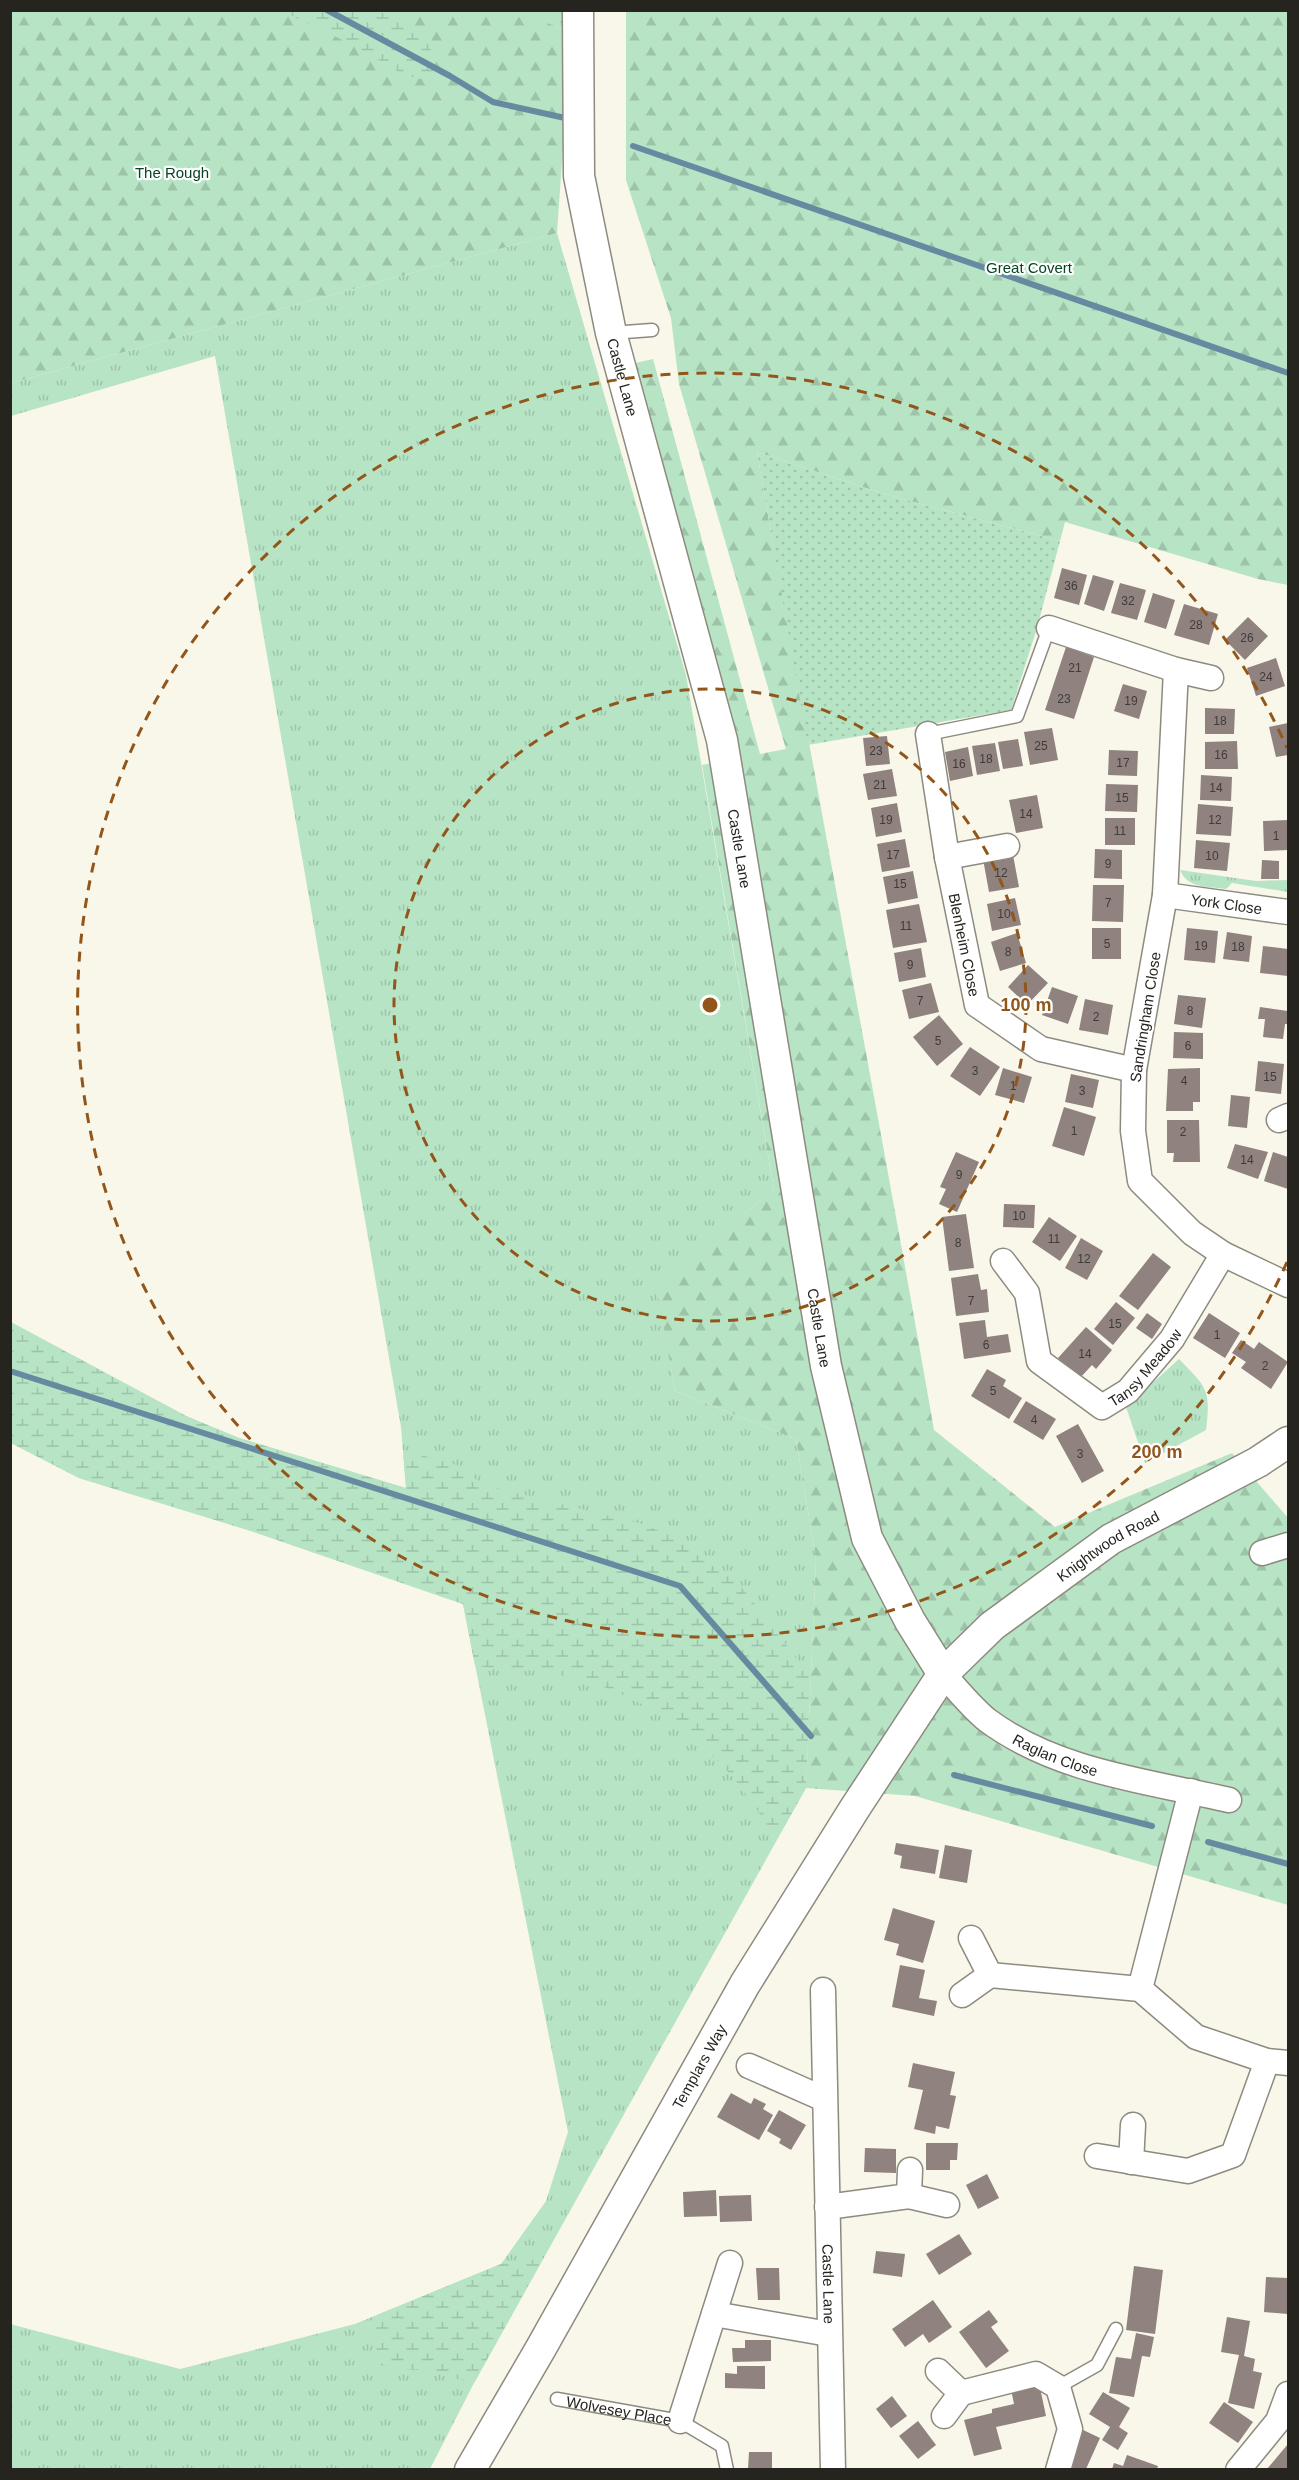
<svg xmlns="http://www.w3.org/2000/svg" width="1299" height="2480" viewBox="0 0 1299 2480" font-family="Helvetica,sans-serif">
<defs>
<pattern id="grass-tufts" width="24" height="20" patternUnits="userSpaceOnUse" patternTransform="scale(1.5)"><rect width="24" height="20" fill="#b7e4c5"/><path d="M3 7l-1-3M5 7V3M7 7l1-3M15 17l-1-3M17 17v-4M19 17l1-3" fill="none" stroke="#9dc3a9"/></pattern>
<pattern id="forest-firs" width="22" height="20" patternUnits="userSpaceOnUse" patternTransform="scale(1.5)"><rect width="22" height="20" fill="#b7e4c5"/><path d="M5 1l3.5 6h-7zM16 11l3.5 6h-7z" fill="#9dc3a9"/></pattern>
<pattern id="wetland-marsh" width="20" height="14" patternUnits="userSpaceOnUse" patternTransform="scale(1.5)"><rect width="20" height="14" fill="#b7e4c5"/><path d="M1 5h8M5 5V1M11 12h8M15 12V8" fill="none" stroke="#9dc3a9"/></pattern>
<pattern id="park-dots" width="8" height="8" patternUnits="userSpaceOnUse" patternTransform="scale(1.5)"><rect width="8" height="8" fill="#b7e4c5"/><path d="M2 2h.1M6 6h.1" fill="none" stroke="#9dc3a9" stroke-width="1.8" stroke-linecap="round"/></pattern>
</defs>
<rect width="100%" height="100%" fill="#f9f6ea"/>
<path fill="url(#grass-tufts)" d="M 518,11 L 564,11 L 564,30 Z
M 557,233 L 686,675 L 774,1190 L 657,1284 L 675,1391 L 796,1439 L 816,1560 L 806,1788 L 474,2383 L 430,2469 L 11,2469 L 10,2324 L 180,2369 L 355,2324 L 501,2264 L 546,2201 L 568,2132 L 463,1604 L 251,1531 L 79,1478 L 11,1443 L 11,1322 L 186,1416 L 239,1438 L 406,1488 L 401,1427 L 215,356 L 11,416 L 11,383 Z
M 1180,870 L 1256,881 L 1288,880 L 1288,892 L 1232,883 L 1226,889 C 1207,886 1188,889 1180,870 Z
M 1179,1359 C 1207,1388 1211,1389 1206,1430 L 1145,1463 L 1126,1407 Z"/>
<path fill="url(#forest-firs)" d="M 518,10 L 564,30 L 565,118 L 557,233 L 11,383 L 11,11 Z
M 626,11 L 1288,11 L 1288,585 L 1258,579 L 1065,522 L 1060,541 L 884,494 L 757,452 C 814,779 877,1104 934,1430 L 1055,1527 L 1232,1453 L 1288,1518 L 1288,1905 L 915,1796 L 806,1788 L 816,1560 L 796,1439 L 675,1391 L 656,1284 L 774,1190 L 702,765 L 733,759 L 631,364 L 653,359 L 760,754 L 786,749 L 679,384 L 671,318 L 626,180 Z"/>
<path fill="url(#wetland-marsh)" d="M 282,11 L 378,11 L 419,29 L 436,59 L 430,81 L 404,75 L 357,47 Z
M 10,1322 L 186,1416 L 239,1438 L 406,1488 L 403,1450 L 454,1464 L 484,1485 L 642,1524 L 693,1545 L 743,1589 L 810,1676 L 806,1788 L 777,1839 C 765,1823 755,1806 743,1790 C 701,1734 638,1693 571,1677 C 540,1669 506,1669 475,1666 L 463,1604 L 251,1531 L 79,1478 L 11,1443 Z
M 543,2259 L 474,2383 L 422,2370 L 395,2369 L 375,2361 L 373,2336 L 377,2315 L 501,2264 Z"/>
<path fill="url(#park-dots)" d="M 757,452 L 884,494 L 1060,541 L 1037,628 L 1011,710 L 808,745 Z"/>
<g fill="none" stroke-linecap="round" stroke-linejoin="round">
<path stroke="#668ba0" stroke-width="6" d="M 327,10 L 450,76 L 493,102 L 565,118
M 633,146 L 1288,373
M 10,1371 L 680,1586 L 811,1736
M 954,1775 L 1152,1826
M 1208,1842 L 1288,1864"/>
</g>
<path fill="#8f827f" d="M 1062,568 L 1087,575 L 1079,605 L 1054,598 Z
M 1093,575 L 1114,581 L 1104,611 L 1084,604 Z
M 1120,583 L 1146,590 L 1137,620 L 1111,613 Z
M 1153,593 L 1175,600 L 1166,629 L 1144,622 Z
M 1184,604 L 1218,614 L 1209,645 L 1174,635 Z
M 1248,617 L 1268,636 L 1245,660 L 1225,640 Z
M 1066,647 L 1094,657 L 1074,719 L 1045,710 Z
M 1276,658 L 1285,686 L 1256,696 L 1247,668 Z
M 1123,684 L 1147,691 L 1139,719 L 1114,711 Z
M 1205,708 L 1235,709 L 1234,734 L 1205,734 Z
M 1288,723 L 1288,755 L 1276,757 L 1269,727 Z
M 1052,728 L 1058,760 L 1030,765 L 1024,732 Z
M 887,736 L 890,764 L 866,766 L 863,738 Z
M 1018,739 L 1023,766 L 1003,769 L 998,742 Z
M 1237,741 L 1238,769 L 1205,769 L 1205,742 Z
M 995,743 L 1000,771 L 977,775 L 972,746 Z
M 968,747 L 973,776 L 950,781 L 945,752 Z
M 1109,750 L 1138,751 L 1137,776 L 1108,775 Z
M 892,769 L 897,796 L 868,800 L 863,774 Z
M 1201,775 L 1232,777 L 1231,801 L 1200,800 Z
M 1106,784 L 1138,785 L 1137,812 L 1105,811 Z
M 1037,795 L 1043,828 L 1016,833 L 1009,800 Z
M 897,803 L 902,832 L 876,837 L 871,808 Z
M 1198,804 L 1233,807 L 1231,836 L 1196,834 Z
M 1105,818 L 1135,818 L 1135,845 L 1105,845 Z
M 1288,820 L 1288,850 L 1264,851 L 1263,821 Z
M 905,839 L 910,867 L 882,872 L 877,844 Z
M 1196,840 L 1230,843 L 1227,871 L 1194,868 Z
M 1095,849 L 1122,850 L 1122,879 L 1094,878 Z
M 1013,855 L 1019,887 L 989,892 L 983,859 Z
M 1262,860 L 1279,861 L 1279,879 L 1261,879 Z
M 913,871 L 918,898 L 888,904 L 883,877 Z
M 1093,885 L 1124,885 L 1123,922 L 1092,921 Z
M 1015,898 L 1021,925 L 992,931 L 987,904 Z
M 919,904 L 927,942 L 893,948 L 886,910 Z
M 1092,928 L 1121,928 L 1121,959 L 1092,959 Z
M 1187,928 L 1218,931 L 1215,963 L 1184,960 Z
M 1227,932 L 1252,936 L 1249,962 L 1223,959 Z
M 1017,933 L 1026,963 L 1000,971 L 991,942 Z
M 1263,946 L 1288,949 L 1288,976 L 1260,973 Z
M 921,948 L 926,977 L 899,982 L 894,953 Z
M 1028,965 L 1048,983 L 1027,1005 L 1008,987 Z
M 931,983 L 939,1012 L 909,1019 L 902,990 Z
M 1052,987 L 1078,996 L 1068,1024 L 1042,1015 Z
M 1178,995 L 1206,998 L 1202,1028 L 1174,1024 Z
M 1085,999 L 1113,1005 L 1108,1035 L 1079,1030 Z
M 1260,1007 L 1288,1011 L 1288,1024 L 1285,1024 L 1283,1039 L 1263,1037 L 1265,1019 L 1258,1019 Z
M 939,1015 L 963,1044 L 937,1066 L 913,1037 Z
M 1174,1032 L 1203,1033 L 1203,1059 L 1173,1058 Z
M 970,1047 L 1000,1067 L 980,1096 L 950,1076 Z
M 1258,1061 L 1284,1064 L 1281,1094 L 1255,1091 Z
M 1003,1068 L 1032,1077 L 1024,1103 L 995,1095 Z
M 1200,1068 L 1200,1102 L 1193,1102 L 1193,1111 L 1166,1111 L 1168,1069 Z
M 1071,1074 L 1099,1080 L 1093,1108 L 1065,1102 Z
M 1231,1095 L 1250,1097 L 1247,1128 L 1228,1126 Z
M 1064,1107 L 1096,1117 L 1084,1156 L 1052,1146 Z
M 1167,1120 L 1199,1120 L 1200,1162 L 1173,1162 L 1174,1153 L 1167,1153 Z
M 1235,1144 L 1268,1152 L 1258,1179 L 1227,1168 Z
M 956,1152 L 979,1162 L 957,1212 L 939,1204 L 946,1189 L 940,1187 Z
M 1273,1152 L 1288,1157 L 1288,1189 L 1264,1181 Z
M 1004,1204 L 1035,1205 L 1034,1228 L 1003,1227 Z
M 966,1214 L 974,1268 L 949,1271 L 942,1217 Z
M 1049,1217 L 1077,1236 L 1060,1261 L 1032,1242 Z
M 1081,1238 L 1103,1251 L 1087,1280 L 1065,1268 Z
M 1153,1253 L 1171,1267 L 1138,1310 L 1119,1296 Z
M 978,1274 L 981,1290 L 987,1289 L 989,1312 L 956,1316 L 951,1278 Z
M 1116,1302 L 1135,1318 L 1113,1345 L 1094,1329 Z
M 1147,1313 L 1162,1324 L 1152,1339 L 1136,1328 Z
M 1209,1313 L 1240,1333 L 1225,1358 L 1193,1338 Z
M 985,1320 L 987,1337 L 1008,1334 L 1011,1352 L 964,1359 L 959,1323 Z
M 1086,1327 L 1112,1350 L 1096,1369 L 1092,1365 L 1080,1378 L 1058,1358 Z
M 1241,1340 L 1254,1349 L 1259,1342 L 1288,1362 L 1271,1389 L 1241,1368 L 1246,1362 L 1232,1353 Z
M 987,1369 L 1006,1380 L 1003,1386 L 1022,1398 L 1009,1419 L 971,1396 Z
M 1026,1401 L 1056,1419 L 1043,1440 L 1013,1422 Z
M 1078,1424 L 1104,1471 L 1082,1483 L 1056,1436 Z
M 896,1843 L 939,1850 L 935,1874 L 900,1868 L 902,1856 L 894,1854 Z
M 945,1845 L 972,1850 L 967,1883 L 939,1878 Z
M 893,1908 L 935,1921 L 923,1963 L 896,1955 L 899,1944 L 884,1940 Z
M 900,1965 L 925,1970 L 919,1998 L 937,2001 L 934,2016 L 892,2007 Z
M 913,2063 L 955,2072 L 950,2095 L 956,2096 L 949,2129 L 936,2126 L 935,2134 L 914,2129 L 923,2090 L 908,2087 Z
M 731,2093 L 751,2104 L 754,2098 L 766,2104 L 763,2109 L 773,2115 L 759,2140 L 717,2117 Z
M 779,2110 L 806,2125 L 791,2150 L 779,2143 L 781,2139 L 767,2131 Z
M 926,2143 L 958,2143 L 957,2160 L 950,2160 L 950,2170 L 926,2170 Z
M 865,2148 L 896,2149 L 896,2173 L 864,2172 Z
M 987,2174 L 999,2198 L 978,2209 L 966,2185 Z
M 716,2190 L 717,2216 L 684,2217 L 683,2192 Z
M 751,2195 L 752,2221 L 720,2222 L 719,2196 Z
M 959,2234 L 972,2254 L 939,2275 L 926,2254 Z
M 876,2251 L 905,2254 L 902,2277 L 873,2273 Z
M 1134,2266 L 1163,2270 L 1155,2334 L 1126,2330 Z
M 756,2268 L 779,2268 L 780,2300 L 758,2300 Z
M 1266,2277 L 1288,2278 L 1288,2314 L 1264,2312 Z
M 933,2300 L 952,2327 L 929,2343 L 923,2334 L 905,2347 L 892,2329 Z
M 989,2310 L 998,2322 L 991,2327 L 1009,2351 L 986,2368 L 959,2332 Z
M 1227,2317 L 1250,2321 L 1244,2356 L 1255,2359 L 1253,2371 L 1262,2373 L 1254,2409 L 1228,2403 L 1239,2355 L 1221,2352 Z
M 1136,2333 L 1154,2337 L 1150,2357 L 1142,2356 L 1134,2397 L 1109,2393 L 1116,2357 L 1131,2359 Z
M 745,2340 L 771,2340 L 771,2361 L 733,2362 L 732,2348 L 745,2348 Z
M 737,2366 L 765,2366 L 765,2389 L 725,2388 L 725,2373 L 737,2374 Z
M 1039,2383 L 1046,2416 L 996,2427 L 1002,2449 L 974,2456 L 964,2420 L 992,2413 L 992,2409 L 1014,2404 L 1011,2389 Z
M 1103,2392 L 1130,2408 L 1119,2427 L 1128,2433 L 1118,2450 L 1102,2440 L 1110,2427 L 1089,2414 Z
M 892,2396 L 907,2416 L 891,2428 L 876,2409 Z
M 1224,2402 L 1253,2422 L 1238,2443 L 1209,2423 Z
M 918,2421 L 936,2445 L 918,2459 L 899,2436 Z
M 1079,2428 L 1100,2438 L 1086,2469 L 1065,2469 Z
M 1288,2444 L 1288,2469 L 1267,2469 Z
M 749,2452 L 772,2452 L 772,2469 L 748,2469 Z
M 1127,2455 L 1158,2466 L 1157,2469 L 1112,2469 L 1114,2463 L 1123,2466 Z"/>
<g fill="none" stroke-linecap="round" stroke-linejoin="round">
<g stroke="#8d8a7f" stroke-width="15">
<g id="service">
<path d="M 611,333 L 652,330"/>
<path d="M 928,734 L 1017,716 L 1049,628"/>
<path d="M 1058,2387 L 1097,2365 L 1116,2329"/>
<path id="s1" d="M 557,2399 L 680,2421 L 722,2446 L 727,2470"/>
</g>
</g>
<g stroke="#8d8a7f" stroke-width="27">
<g id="minor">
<path d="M 1049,628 L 1176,670"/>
<path d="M 1211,678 L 1176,670 L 1165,895 L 1134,1070 L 1133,1131 L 1140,1181 L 1192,1233 L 1223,1254 L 1288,1285"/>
<path id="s2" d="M 928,734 L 947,857 L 977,1005 L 1041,1049 L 1134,1070"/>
<path d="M 947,857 L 1007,846"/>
<path id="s3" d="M 1165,895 L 1288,912"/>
<path d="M 1279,1120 L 1288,1116"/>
<path id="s4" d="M 1003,1261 L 1027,1293 L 1039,1361 L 1102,1407 L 1128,1391 L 1172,1339 L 1223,1254"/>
<path d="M 1262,1553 L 1288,1545"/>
<path id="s5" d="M 943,1674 C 957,1689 971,1707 987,1720 C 1057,1772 1147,1781 1229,1800"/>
<path d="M 971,1938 L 990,1975 L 1140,1989 L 1196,2037 L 1267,2061 L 1288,2063"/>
<path d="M 1140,1989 L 1191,1791"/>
<path id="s6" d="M 823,1990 L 833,2470"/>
<path d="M 962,1995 L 990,1975"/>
<path d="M 749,2066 L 824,2099"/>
<path d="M 1097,2156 L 1188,2171 L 1233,2155 L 1267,2061"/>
<path d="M 1131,2162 L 1133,2125"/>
<path d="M 909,2196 L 947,2205"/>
<path d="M 827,2207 L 909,2196 L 910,2170"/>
<path d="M 714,2314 L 829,2334"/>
<path d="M 938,2371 L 961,2393 L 1036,2374 L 1058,2387 L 1070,2429 L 1058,2470"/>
<path d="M 944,2416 L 961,2393"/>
<path d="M 680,2421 L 730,2263"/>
<path d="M 1238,2470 L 1278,2421 L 1288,2394"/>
</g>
</g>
<g stroke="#8d8a7f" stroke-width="33">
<g id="tertiary">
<path id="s7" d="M 578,10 L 579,176 L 611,333 L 722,740 L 826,1366 L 867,1538 L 910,1621 L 943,1674"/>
<path id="s8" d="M 470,2470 L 541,2348 L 745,1984 L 855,1808 L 943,1674 L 992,1626 L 1111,1539 L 1258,1462 L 1288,1442"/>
</g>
</g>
<use href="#service" stroke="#fff" stroke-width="12"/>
<use href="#minor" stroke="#fff" stroke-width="24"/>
<use href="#tertiary" stroke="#fff" stroke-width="30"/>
</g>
<g fill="none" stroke="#93561a" stroke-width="3" stroke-dasharray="10 8">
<circle cx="710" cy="1005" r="316"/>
<path d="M1287 1262A632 632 0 1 1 1287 748"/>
</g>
<g text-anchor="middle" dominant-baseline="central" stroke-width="4.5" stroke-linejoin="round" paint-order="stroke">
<g font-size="12" fill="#403c37">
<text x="1071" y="586">36</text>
<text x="1128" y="601">32</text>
<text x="1196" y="625">28</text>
<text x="1247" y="638">26</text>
<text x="1075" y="668">21</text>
<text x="1266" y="677">24</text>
<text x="1064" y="699">23</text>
<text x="1131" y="701">19</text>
<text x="1220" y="721">18</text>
<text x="1041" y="746">25</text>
<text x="876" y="751">23</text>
<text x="1221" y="755">16</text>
<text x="986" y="759">18</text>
<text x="1123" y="763">17</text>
<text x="959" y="764">16</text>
<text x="880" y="785">21</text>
<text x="1216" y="788">14</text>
<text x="1122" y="798">15</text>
<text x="1026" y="814">14</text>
<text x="886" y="820">19</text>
<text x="1215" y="820">12</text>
<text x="1120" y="831">11</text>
<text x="1276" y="836">1</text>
<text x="893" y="855">17</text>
<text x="1212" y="856">10</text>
<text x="1108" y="864">9</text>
<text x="1001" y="873">12</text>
<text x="900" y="884">15</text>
<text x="1108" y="903">7</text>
<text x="1004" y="914">10</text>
<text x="906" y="926">11</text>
<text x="1107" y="944">5</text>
<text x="1201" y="946">19</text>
<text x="1238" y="947">18</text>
<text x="1008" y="952">8</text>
<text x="910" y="965">9</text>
<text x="920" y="1001">7</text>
<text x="1190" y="1011">8</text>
<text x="1096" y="1017">2</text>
<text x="938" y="1041">5</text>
<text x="1188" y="1046">6</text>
<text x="975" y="1071">3</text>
<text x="1270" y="1077">15</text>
<text x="1184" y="1081">4</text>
<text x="1013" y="1086">1</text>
<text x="1082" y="1091">3</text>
<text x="1074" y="1131">1</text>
<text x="1183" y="1132">2</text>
<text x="1247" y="1160">14</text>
<text x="959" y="1175">9</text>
<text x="1019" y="1216">10</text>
<text x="1054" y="1239">11</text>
<text x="958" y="1243">8</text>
<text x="1084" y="1259">12</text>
<text x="971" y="1301">7</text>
<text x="1115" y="1324">15</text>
<text x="1217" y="1335">1</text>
<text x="986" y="1345">6</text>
<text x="1085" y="1354">14</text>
<text x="1265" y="1366">2</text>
<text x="993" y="1391">5</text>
<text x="1034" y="1420">4</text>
<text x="1080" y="1454">3</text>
</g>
<g font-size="15" fill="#044424" stroke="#fff">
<text x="172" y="172">The Rough</text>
<text x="1029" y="267">Great Covert</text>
</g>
<g font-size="15" fill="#25241f" stroke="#fff">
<text stroke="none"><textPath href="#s7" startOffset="372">Castle Lane</textPath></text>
<text stroke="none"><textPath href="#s7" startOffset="858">Castle Lane</textPath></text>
<text stroke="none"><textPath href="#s3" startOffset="62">York Close</textPath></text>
<text stroke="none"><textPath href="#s2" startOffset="214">Blenheim Close</textPath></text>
<text transform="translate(1145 1017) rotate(-81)">Sandringham Close</text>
<text stroke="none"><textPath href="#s7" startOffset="1344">Castle Lane</textPath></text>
<text stroke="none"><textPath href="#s4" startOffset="246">Tansy Meadow</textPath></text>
<text stroke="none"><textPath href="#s8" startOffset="1136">Knightwood Road</textPath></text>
<text stroke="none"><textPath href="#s5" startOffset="141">Raglan Close</textPath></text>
<text stroke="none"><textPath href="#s8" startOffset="464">Templars Way</textPath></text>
<text stroke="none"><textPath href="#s6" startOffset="294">Castle Lane</textPath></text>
<text stroke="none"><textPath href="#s1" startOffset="63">Wolvesey Place</textPath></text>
</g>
</g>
<circle cx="710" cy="1005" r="9" fill="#93561a" stroke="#fff" stroke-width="3"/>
<g font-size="18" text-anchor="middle" font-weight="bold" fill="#93561a" stroke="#fff" stroke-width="4.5" stroke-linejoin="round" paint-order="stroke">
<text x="1026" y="1011">100 m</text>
<text x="1157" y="1458">200 m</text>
</g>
<rect width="1299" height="2480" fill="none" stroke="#25241f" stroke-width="24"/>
</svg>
